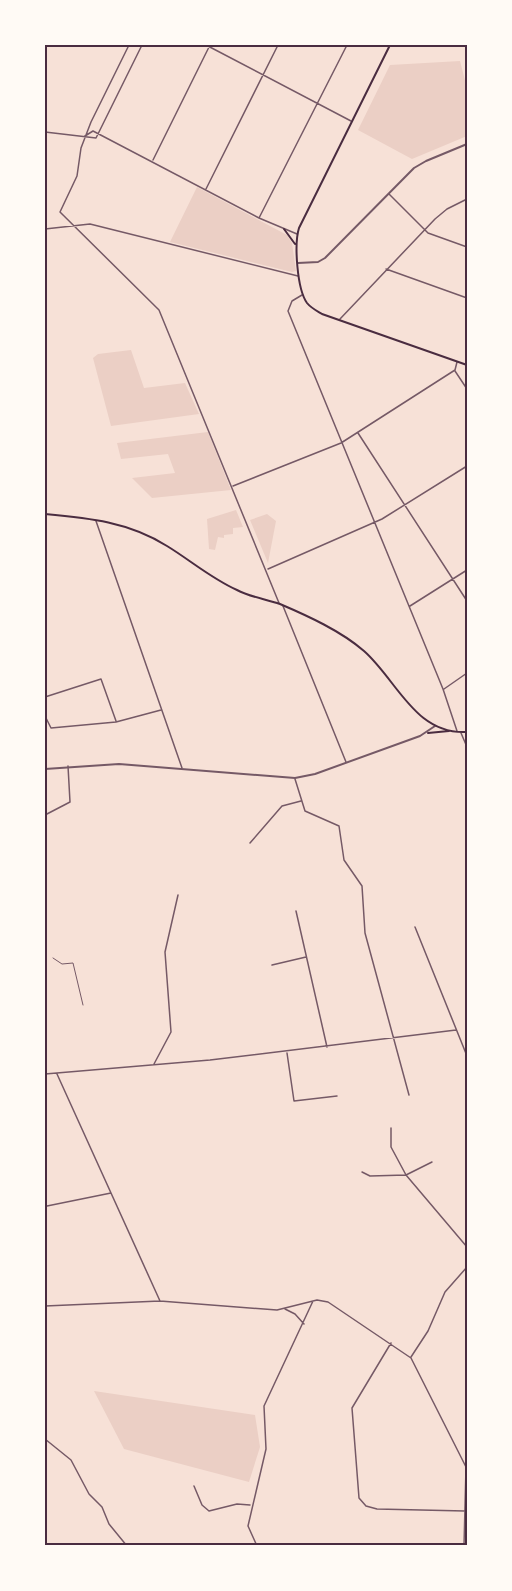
<svg xmlns="http://www.w3.org/2000/svg" width="512" height="1591" viewBox="0 0 512 1591" font-family="Roboto,sans-serif">
<rect width="100%" height="100%" fill="#f7e1d7"/>
<path fill="#ebcfc5" d="M 460,61 L 467,88 L 467,136 L 412,159 L 358,130 L 390,65 Z
M 197,187 L 287,235 L 292,243 L 296,271 L 292,272 L 170,242 Z
M 131,350 L 144,388 L 185,383 L 199,414 L 111,426 L 93,358 L 98,354 Z
M 208,432 L 231,490 L 152,498 L 132,478 L 175,473 L 168,454 L 121,459 L 117,443 Z
M 236,510 L 243,527 L 233,528 L 233,534 L 224,535 L 224,538 L 218,537 L 215,550 L 209,549 L 207,519 Z
M 267,514 L 276,521 L 268,563 L 250,520 Z
M 94,1391 L 255,1415 L 260,1447 L 249,1482 L 124,1449 Z"/>
<g fill="none" stroke-linecap="round" stroke-linejoin="round">
<path stroke="#755966" stroke-width="1" d="M 53,958 L 62,964 L 73,963 L 83,1005"/>
<path stroke="#755966" stroke-width="1.5" d="M 129,45 L 91,122 L 81,148 L 77,176 L 60,212 L 159,310 L 279,603
M 206,45 L 351,121
M 45,132 L 96,138 L 142,45
M 85,136 L 93,131 L 259,218 L 297,234
M 153,160 L 210,45
M 206,189 L 278,45
M 389,194 L 428,233 L 467,247
M 259,218 L 347,45
M 45,229 L 90,224 L 298,276
M 386,269 L 467,298
M 302,295 L 292,301 L 288,311 L 443,689 L 457,731
M 340,319 L 435,219 L 447,209 L 467,199
M 455,371 L 467,389
M 358,433 L 467,601
M 233,486 L 341,443 L 455,370 L 457,362
M 96,521 L 182,768
M 268,569 L 382,519 L 467,466
M 283,606 L 346,762
M 410,606 L 467,570
M 444,689 L 467,673
M 45,697 L 101,679 L 116,721
M 45,716 L 51,728 L 116,722 L 161,710
M 461,733 L 467,747
M 295,779 L 305,811 L 339,826 L 344,860 L 362,886 L 365,933 L 409,1095
M 45,815 L 70,802 L 68,766
M 250,843 L 282,806 L 301,801
M 296,911 L 327,1047
M 415,927 L 467,1056
M 272,965 L 306,957
M 287,1053 L 294,1101 L 337,1096
M 154,1064 L 171,1032 L 165,952 L 178,895
M 45,1074 L 210,1060 L 456,1030
M 57,1074 L 160,1301
M 391,1128 L 391,1147 L 406,1175 L 432,1162
M 362,1172 L 370,1176 L 406,1175 L 467,1247
M 47,1206 L 111,1193
M 45,1306 L 160,1301 L 277,1310 L 317,1300 L 328,1302 L 411,1358 L 466,1467 L 464,1546
M 285,1309 L 295,1314 L 304,1324
M 391,1343 L 352,1408 L 359,1498 L 366,1506 L 377,1509 L 465,1511
M 411,1357 L 428,1331 L 445,1292 L 467,1267
M 45,1439 L 71,1460 L 89,1494 L 102,1507 L 109,1524 L 127,1546
M 194,1486 L 202,1505 L 209,1511 L 237,1504 L 250,1505
M 257,1546 L 248,1526 L 266,1449 L 264,1406 L 313,1301"/>
<path stroke="#755966" stroke-width="2" d="M 298,263 L 318,262 L 325,258 L 414,168 L 426,161 L 467,144
M 45,769 L 119,764 L 295,778 L 315,774 L 420,736 L 435,726"/>
<path stroke="#4a2c40" stroke-width="2" d="M 390,45 L 299,228 C 294,244 297,289 307,303 C 311,308 317,311 322,314 L 467,365
M 284,229 L 295,244
M 45,514 C 89,518 129,522 167,546 C 190,560 212,579 237,590 C 250,597 266,599 280,604 C 308,616 341,631 364,651 C 397,680 415,735 467,732
M 428,733 L 449,731"/>
</g>
<rect width="512" height="1591" fill="none" stroke="#fffaf5" stroke-width="93"/>
<rect x="46" y="46" width="420" height="1498" fill="none" stroke="#4a2c40" stroke-width="2"/>
</svg>
